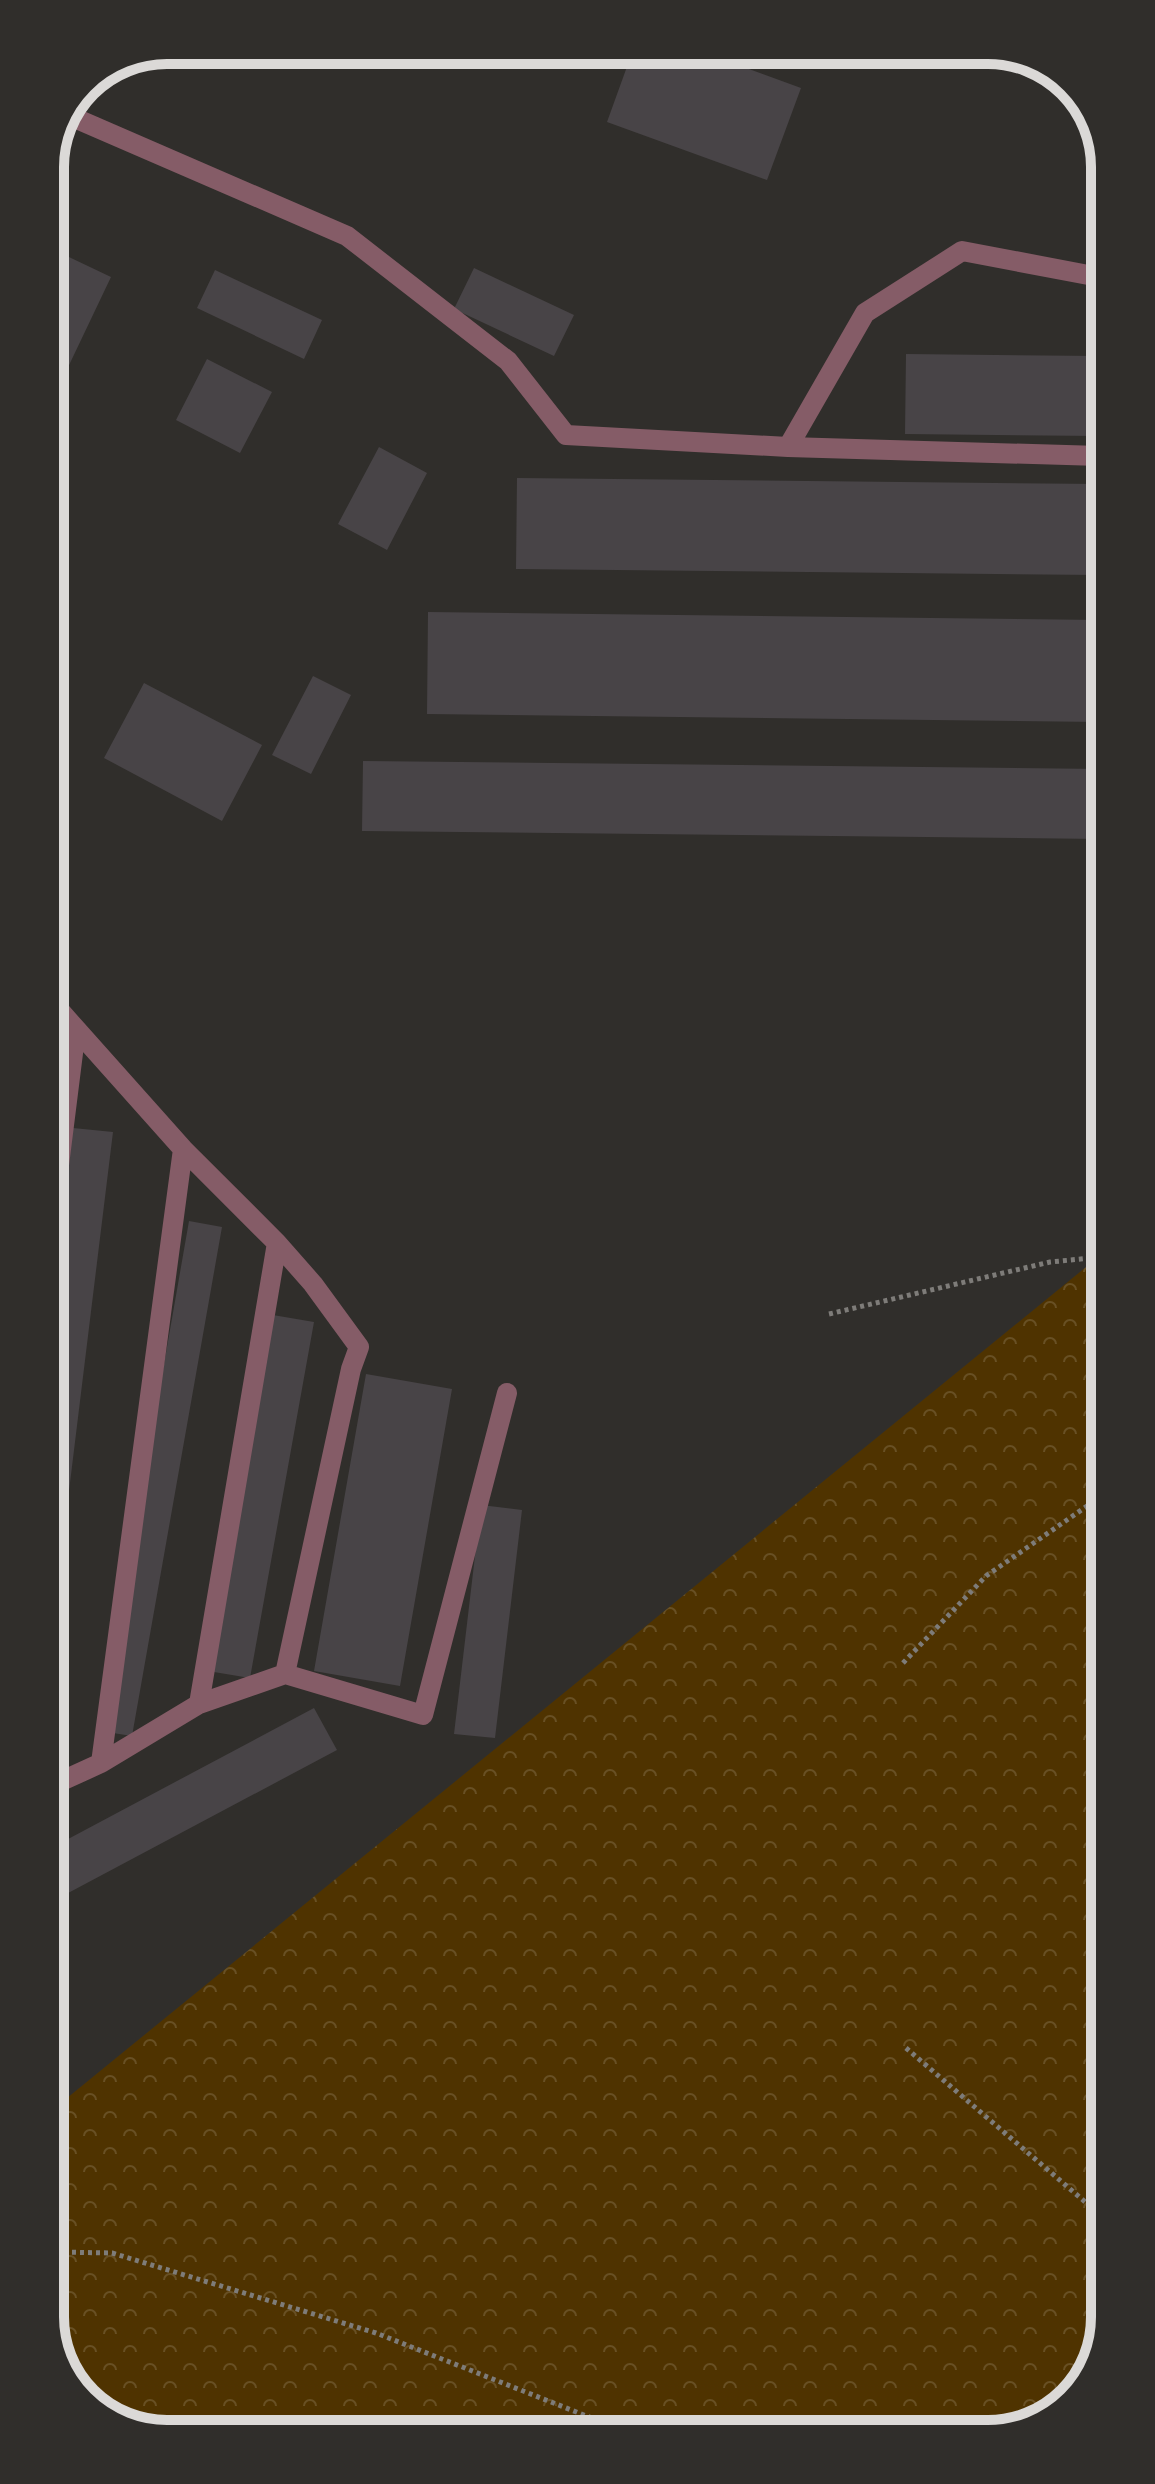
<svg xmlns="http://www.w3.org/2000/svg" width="1155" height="2484" viewBox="0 0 1155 2484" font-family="Arial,sans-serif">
<defs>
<pattern id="forest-crowns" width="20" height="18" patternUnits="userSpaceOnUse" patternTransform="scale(2)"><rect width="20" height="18" fill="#4f3300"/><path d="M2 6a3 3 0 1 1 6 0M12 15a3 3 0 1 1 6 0" fill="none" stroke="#685024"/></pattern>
</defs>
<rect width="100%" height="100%" fill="#302e2b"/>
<path fill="url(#forest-crowns)" d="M 1102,1254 L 1105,2318 L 1085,2383 L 1026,2428 L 159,2434 L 96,2410 L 56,2355 L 56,2107 Z"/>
<path fill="#484447" d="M 633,50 L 697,50 L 801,88 L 767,180 L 607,122 Z
M 50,248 L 111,277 L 51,403 Z
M 474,268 L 574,315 L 554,356 L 454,309 Z
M 215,270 L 322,320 L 304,359 L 197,308 Z
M 906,354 L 1099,356 L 1100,436 L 905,434 Z
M 207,359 L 272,392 L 240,453 L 176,420 Z
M 379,447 L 427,473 L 387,550 L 338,524 Z
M 517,478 L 1100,484 L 1100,575 L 516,569 Z
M 428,612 L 1100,620 L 1100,722 L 427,714 Z
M 313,676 L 351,695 L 311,774 L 272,755 Z
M 144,683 L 262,745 L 222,821 L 104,758 Z
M 363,761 L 1101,769 L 1101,839 L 362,831 Z
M 73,1128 L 113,1132 L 56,1597 L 54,1597 L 53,1292 Z
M 189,1221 L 222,1227 L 132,1736 L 100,1731 Z
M 267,1314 L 314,1322 L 250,1678 L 202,1670 Z
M 366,1374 L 452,1389 L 400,1686 L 314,1671 Z
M 481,1505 L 522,1510 L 495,1738 L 454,1734 Z
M 314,1708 L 337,1750 L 55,1900 L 55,1846 Z"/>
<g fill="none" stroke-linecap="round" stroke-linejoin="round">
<path stroke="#7e7c79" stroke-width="5" stroke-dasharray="4 4" stroke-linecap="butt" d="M 829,1314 L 1050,1262 L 1102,1257
M 903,1663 L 986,1576 L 1103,1495
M 906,2048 L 1105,2219
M 56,2252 L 112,2253 L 376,2333 L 622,2430"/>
<path stroke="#855c67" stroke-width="20" d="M 53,1003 L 76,1029 L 53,1213
M 285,1674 L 423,1715 L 507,1393
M 199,1704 L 285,1674 L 351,1369 L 359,1347 L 313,1284 L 277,1243
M 101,1763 L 199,1704 L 277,1243 L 183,1149
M 55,1784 L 101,1763 L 183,1149 L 76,1029"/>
<path stroke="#855c67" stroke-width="20" d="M 70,116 L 347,236 L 508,361 L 566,435 L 788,447 L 1100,456
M 788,447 L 865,313 L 962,251 L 1099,277"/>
</g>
<path d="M0 0H1155V2484H0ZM167 64H988A103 103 0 0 1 1091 167V2317A103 103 0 0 1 988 2420H167A103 103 0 0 1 64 2317V167A103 103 0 0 1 167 64Z" fill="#302e2b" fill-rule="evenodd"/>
<path fill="none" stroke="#dbd9d7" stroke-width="10" d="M167 64H988A103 103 0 0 1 1091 167V2317A103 103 0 0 1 988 2420H167A103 103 0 0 1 64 2317V167A103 103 0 0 1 167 64Z"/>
</svg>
